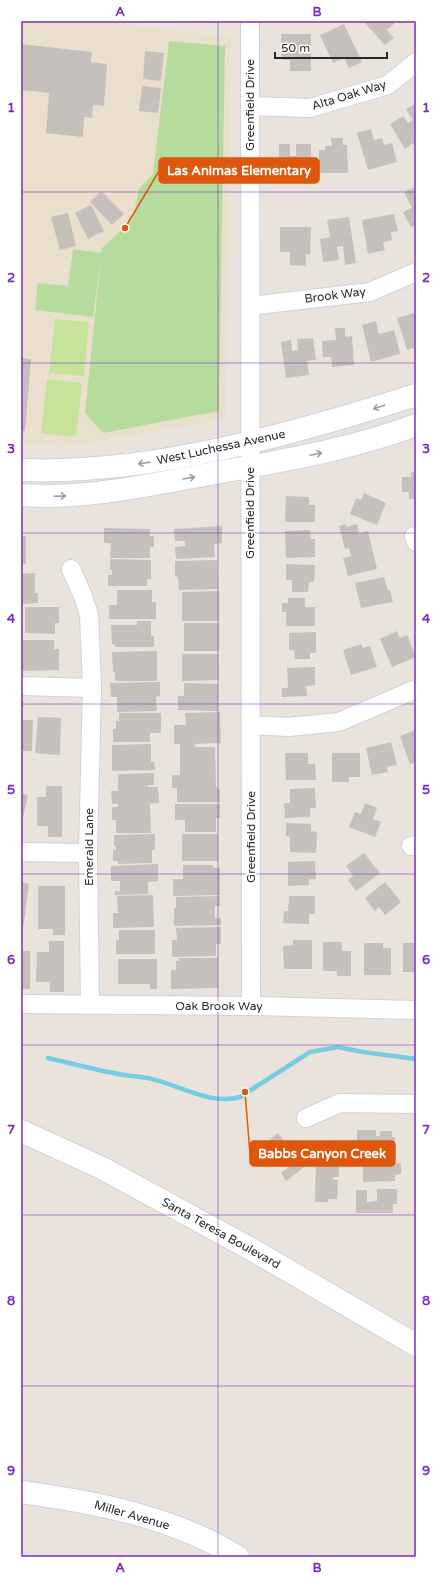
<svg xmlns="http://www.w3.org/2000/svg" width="437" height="1578" viewBox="0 0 437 1578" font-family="'Varela Round',sans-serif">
<rect width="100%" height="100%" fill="#eae3db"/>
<path fill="#eadfcc" d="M 21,21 L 95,21 L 231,37 L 226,420 L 64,447 L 21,443 Z"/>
<path fill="#b5dc9c" d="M 169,41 L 225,46 L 219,411 L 103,433 L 85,413 L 101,257 L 93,317 L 35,310 L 38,283 L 68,286 L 73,249 L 101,253 L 102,248 L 133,219 L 139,189 L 153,174 Z"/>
<path fill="#c7e299" d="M 55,319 L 89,322 L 84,376 L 49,373 Z
M 47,379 L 82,383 L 76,437 L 41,433 Z"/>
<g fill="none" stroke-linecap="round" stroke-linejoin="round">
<path stroke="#77cbe3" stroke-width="4.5" d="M 48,1058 C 70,1063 92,1069 114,1073 C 125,1076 137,1076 148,1078 C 178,1084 210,1106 240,1097 L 310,1052 L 338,1047 L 363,1052 L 416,1059"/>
</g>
<path fill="#c5c0bb" d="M 363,21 L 397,21 L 387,30 L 394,38 L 385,45 Z
M 344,24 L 362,62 L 349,68 L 344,58 L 333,63 L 320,35 Z
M 281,34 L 311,34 L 311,71 L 290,71 L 290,60 L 282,60 Z
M 21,44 L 92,52 L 91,62 L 107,64 L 104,106 L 93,105 L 92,118 L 84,117 L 83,137 L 46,133 L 49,93 L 21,90 Z
M 145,51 L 164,53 L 161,81 L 143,79 Z
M 142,86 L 161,88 L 158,113 L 139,111 Z
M 415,104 L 416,148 L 413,143 L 405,149 L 390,124 L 403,116 L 408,123 L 413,120 L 406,109 Z
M 371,129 L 374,140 L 382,138 L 384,145 L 392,143 L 397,162 L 368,170 L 357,133 Z
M 331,138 L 343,138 L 343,145 L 347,145 L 348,173 L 319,173 L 319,150 L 325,150 L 325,146 L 332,146 Z
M 279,144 L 290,144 L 290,156 L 296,156 L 296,144 L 311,144 L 311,175 L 301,175 L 301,181 L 279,181 Z
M 416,186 L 416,225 L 411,227 L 403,212 L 412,208 L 404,192 Z
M 101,191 L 124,214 L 112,225 L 90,202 Z
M 91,205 L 104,231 L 88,239 L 75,213 Z
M 68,213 L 76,246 L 60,250 L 51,217 Z
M 394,214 L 398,231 L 391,232 L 392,240 L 383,242 L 385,250 L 368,254 L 362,220 Z
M 349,217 L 356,263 L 345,265 L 343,246 L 337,247 L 339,260 L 323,262 L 320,239 L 330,237 L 327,220 Z
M 280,227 L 311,227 L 310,255 L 306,254 L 306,266 L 290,265 L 290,252 L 280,252 Z
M 414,313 L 416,322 L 416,347 L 407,350 L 397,318 Z
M 376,321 L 379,334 L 394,330 L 400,354 L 371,362 L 362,325 Z
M 335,328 L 345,328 L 345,337 L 352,336 L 354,365 L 332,367 L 331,357 L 323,357 L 322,341 L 336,340 Z
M 313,338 L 316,360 L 307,361 L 309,375 L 286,378 L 281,342 L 291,340 L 292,351 L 298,350 L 297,339 Z
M 21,358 L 31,359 L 25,431 L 21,431 Z
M 411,472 L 416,472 L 416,499 L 409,499 L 409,492 L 402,492 L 402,477 L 411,477 Z
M 364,493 L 386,503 L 377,525 L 350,514 L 356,498 L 361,500 Z
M 286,496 L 309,497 L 309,505 L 315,505 L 315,522 L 285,522 Z
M 346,524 L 346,527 L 357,524 L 359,534 L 368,531 L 377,569 L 348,576 L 343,558 L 351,556 L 349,548 L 345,549 L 339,526 Z
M 222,526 L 222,543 L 214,544 L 215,557 L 176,559 L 175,547 L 185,546 L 185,541 L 175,541 L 174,529 Z
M 104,528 L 150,529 L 150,536 L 154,536 L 154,547 L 150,547 L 150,558 L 110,558 L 111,543 L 104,543 Z
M 310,530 L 311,539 L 315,539 L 315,557 L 286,558 L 285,531 Z
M 21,536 L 26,536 L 26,564 L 21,564 Z
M 110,559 L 151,560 L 151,579 L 147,579 L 147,586 L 108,586 L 108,575 L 112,575 L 112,570 L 110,570 Z
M 217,560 L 218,589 L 179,590 L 178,577 L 175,576 L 175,561 Z
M 286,564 L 315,565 L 314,582 L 309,582 L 308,592 L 292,592 L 292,580 L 286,580 Z
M 35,573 L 35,593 L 38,593 L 38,603 L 21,604 L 21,574 Z
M 384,577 L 388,591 L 390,590 L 393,602 L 361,608 L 355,583 Z
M 117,590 L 152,590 L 152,602 L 156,602 L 156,619 L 109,619 L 109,605 L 117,605 Z
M 219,591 L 219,621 L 182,621 L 182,592 Z
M 288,598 L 305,598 L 305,607 L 315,607 L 315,626 L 286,626 L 286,612 L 282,612 L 282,603 L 288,603 Z
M 25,607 L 59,607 L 59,623 L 55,623 L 55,634 L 25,633 Z
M 137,621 L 151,621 L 151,636 L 154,636 L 154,647 L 115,647 L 115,644 L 112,644 L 111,625 L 137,625 Z
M 184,623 L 219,623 L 219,651 L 184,651 Z
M 397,631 L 400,638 L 407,635 L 416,657 L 392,667 L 380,639 Z
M 316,632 L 316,653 L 310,653 L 310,659 L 295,659 L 294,650 L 289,650 L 289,633 Z
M 21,640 L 54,640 L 54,649 L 59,649 L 59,670 L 21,671 Z
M 361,644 L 363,648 L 370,646 L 377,667 L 351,675 L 343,650 Z
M 157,651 L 157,681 L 115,681 L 115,672 L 113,672 L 112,652 Z
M 182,654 L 218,654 L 219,680 L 182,681 Z
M 315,667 L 315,685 L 306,686 L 307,696 L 282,697 L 282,688 L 288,688 L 287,668 Z
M 160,682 L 160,696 L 156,697 L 157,711 L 117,712 L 117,697 L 111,697 L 110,683 Z
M 184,683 L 218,684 L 218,711 L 178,710 L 178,696 L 184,696 Z
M 220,712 L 221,743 L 195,744 L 195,747 L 215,747 L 216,787 L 220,790 L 220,802 L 177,802 L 177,788 L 172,788 L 172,775 L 180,775 L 180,744 L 174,744 L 174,725 L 186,725 L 185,713 Z
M 119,713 L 161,713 L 161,733 L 150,733 L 150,742 L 113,742 L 113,729 L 116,729 L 116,721 L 119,721 Z
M 38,717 L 61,718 L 60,755 L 35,753 Z
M 21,720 L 33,720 L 32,751 L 21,751 Z
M 416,730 L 416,762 L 410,764 L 400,736 Z
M 391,742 L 397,765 L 387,767 L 388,772 L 372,775 L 366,748 Z
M 151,744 L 151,762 L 154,761 L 155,770 L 112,771 L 112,745 Z
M 285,753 L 308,753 L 308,764 L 315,764 L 316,780 L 286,780 Z
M 332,753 L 360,753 L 360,777 L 349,777 L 349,782 L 332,782 Z
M 154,773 L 154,785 L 148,785 L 148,787 L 158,787 L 159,803 L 145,804 L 150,804 L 151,833 L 116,833 L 116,820 L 112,820 L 112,807 L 118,807 L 118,804 L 112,804 L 111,791 L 118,791 L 118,774 Z
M 46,786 L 62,786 L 62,837 L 48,837 L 48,826 L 37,826 L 37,797 L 46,797 Z
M 315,788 L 316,808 L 310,808 L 310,817 L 285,818 L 284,803 L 290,803 L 290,789 Z
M 21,793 L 28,795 L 22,822 L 21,822 Z
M 365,803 L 377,808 L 373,819 L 381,822 L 375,837 L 349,827 L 355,812 L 361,814 Z
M 175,804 L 220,804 L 220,818 L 216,818 L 216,832 L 185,832 L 185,820 L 175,820 Z
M 286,823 L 311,824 L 311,831 L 317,832 L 316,853 L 290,852 L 290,837 L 286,836 Z
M 155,834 L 155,850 L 152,850 L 152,863 L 118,864 L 118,861 L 113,861 L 113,850 L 116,850 L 116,846 L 114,846 L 114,835 Z
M 182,834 L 218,834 L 218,861 L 182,861 Z
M 364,853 L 380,873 L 356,891 L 348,880 L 353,876 L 346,866 Z
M 315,861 L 316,879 L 309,879 L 309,885 L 288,886 L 288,862 Z
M 158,864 L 158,881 L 148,882 L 148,894 L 115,895 L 115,891 L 120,891 L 120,881 L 111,881 L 111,866 Z
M 183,865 L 213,865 L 213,868 L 220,868 L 220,895 L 173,896 L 173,879 L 183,879 Z
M 21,882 L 29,884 L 23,929 L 21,929 Z
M 385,882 L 401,902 L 385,915 L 379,907 L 375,911 L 365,898 Z
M 38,886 L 65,886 L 65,935 L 53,935 L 53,929 L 38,929 Z
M 153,895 L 154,927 L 113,928 L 113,913 L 118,913 L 117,896 Z
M 220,896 L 220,906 L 215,906 L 215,918 L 221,918 L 221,925 L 174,926 L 174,908 L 176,908 L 176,897 Z
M 289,896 L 315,896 L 315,914 L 309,914 L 309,924 L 283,923 L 284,911 L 288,911 Z
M 221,927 L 221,944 L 216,944 L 216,956 L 172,957 L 172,940 L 177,940 L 176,928 Z
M 119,930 L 155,930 L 155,954 L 116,954 L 116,940 L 119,940 Z
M 293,940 L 312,940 L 312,969 L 284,969 L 283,946 L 293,945 Z
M 49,941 L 64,941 L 64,992 L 50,992 L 50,982 L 36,982 L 37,952 L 49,952 Z
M 323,942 L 342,942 L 342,951 L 351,951 L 351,976 L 337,976 L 337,971 L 323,971 Z
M 364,943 L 383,943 L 383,948 L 391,948 L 391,975 L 364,975 Z
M 403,943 L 416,943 L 416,972 L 403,972 Z
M 21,951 L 30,951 L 30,989 L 21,989 Z
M 179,958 L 218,958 L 218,988 L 171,989 L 171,970 L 176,970 L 176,961 L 179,961 Z
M 118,959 L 157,959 L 157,989 L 150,989 L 150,984 L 118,984 Z
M 357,1130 L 376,1130 L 376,1136 L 380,1136 L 380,1131 L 392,1131 L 392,1137 L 395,1137 L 395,1154 L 353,1154 L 353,1140 L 357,1140 Z
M 278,1133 L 304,1167 L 286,1181 L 281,1173 L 289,1167 L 283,1158 L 273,1167 L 260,1150 L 270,1143 L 268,1141 Z
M 393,1158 L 393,1163 L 401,1163 L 401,1174 L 395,1175 L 395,1181 L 363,1182 L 363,1159 Z
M 316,1161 L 331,1161 L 331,1166 L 339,1166 L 339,1177 L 333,1177 L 333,1180 L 338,1180 L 337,1199 L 328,1199 L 328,1202 L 315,1202 Z
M 377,1189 L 397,1189 L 397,1204 L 393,1204 L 393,1213 L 356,1213 L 356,1190 L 367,1190 L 367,1202 L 377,1201 Z"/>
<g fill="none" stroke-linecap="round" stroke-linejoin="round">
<g stroke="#ced2dc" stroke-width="20">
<path id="street" d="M 250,21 L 251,1006
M 250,106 L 310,108 L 388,85 L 416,62
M 250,306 L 370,292 L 416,272
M 414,536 L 416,542
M 71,569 L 83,596 L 89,615 L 92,688 L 88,853 L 90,1005
M 21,686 L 92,688
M 251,725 L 288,727 L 339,722 L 416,689
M 411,846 L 416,845
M 21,852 L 88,853
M 21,1004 L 251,1006 L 416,1010
M 306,1118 L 340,1103 L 416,1104"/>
</g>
<g stroke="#ced2dc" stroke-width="24">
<path id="secondary" d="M 21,470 C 150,475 293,434 416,395
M 21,495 C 84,500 148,485 210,474 C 280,461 349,450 416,425
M 21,1131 L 102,1168 L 251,1249 L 416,1345
M 21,1492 C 95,1502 174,1517 238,1557"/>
</g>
<use href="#street" stroke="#fff" stroke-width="18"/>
<use href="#secondary" stroke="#fff" stroke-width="22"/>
</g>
<defs><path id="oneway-shaft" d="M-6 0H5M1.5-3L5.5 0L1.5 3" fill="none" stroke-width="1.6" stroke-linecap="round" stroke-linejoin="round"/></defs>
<g stroke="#9e9e9e">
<use href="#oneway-shaft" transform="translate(379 407) rotate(162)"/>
<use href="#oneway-shaft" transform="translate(316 454) rotate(-12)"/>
<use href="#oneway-shaft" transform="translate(144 463) rotate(172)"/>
<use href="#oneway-shaft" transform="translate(189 478) rotate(-10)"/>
<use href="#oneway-shaft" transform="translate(60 496) rotate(-2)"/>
</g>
<path fill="none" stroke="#7b2cbf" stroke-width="1" stroke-opacity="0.55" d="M 218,21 L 218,1557M 21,192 L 416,192M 21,363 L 416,363M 21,533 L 416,533M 21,704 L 416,704M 21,874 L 416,874M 21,1045 L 416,1045M 21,1215 L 416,1215M 21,1386 L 416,1386"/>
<g text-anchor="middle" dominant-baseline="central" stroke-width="4" stroke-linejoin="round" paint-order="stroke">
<g font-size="12" fill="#282828" stroke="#fff">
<text transform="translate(349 95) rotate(-17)">Alta Oak Way</text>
<text transform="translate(250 105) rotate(-90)">Greenfield Drive</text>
<text transform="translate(335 295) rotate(-7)">Brook Way</text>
<text transform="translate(221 447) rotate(-12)">West Luchessa Avenue</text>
<text transform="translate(250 513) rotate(-90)">Greenfield Drive</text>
<text transform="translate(251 837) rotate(-90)">Greenfield Drive</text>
<text transform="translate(89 847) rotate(-90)">Emerald Lane</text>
<text x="219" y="1006">Oak Brook Way</text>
<text transform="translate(221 1233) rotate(29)">Santa Teresa Boulevard</text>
<text transform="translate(132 1515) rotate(16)">Miller Avenue</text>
</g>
</g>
<path fill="none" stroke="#de570d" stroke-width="1.5" d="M125 228L159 171M245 1092L250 1154"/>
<g fill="#de570d" stroke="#fff" stroke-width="1.5">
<circle cx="125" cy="228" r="4"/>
<circle cx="245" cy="1092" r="4"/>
</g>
<g fill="#de570d" stroke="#de570d" stroke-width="1.5">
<rect x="159" y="158" width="160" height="25" rx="4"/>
<rect x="250" y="1141" width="145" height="25" rx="4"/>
</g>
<g font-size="13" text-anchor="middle" font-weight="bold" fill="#fff">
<text x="239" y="175">Las Animas Elementary</text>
<text x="322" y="1158">Babbs Canyon Creek</text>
</g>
<rect width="437" height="1578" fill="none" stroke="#ffffff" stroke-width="44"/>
<path d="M275 52v6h112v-6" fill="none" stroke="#282828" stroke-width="2"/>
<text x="281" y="52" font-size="12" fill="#282828" stroke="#ffffff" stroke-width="3" paint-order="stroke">50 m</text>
<rect x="22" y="22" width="393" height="1534" fill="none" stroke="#7b2cbf" stroke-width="1.5"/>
<g font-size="13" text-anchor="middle" font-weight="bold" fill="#7b2cbf">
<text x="120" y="16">A</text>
<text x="317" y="16">B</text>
<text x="11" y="112">1</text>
<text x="426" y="112">1</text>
<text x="11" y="282">2</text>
<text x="426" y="282">2</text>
<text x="11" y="453">3</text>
<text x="426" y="453">3</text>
<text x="11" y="623">4</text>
<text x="426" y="623">4</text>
<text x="11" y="794">5</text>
<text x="426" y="794">5</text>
<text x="11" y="964">6</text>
<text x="426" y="964">6</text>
<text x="11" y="1134">7</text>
<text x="426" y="1134">7</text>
<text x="11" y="1305">8</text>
<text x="426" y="1305">8</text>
<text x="11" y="1475">9</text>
<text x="426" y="1475">9</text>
<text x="120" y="1572">A</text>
<text x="317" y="1572">B</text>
</g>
</svg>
